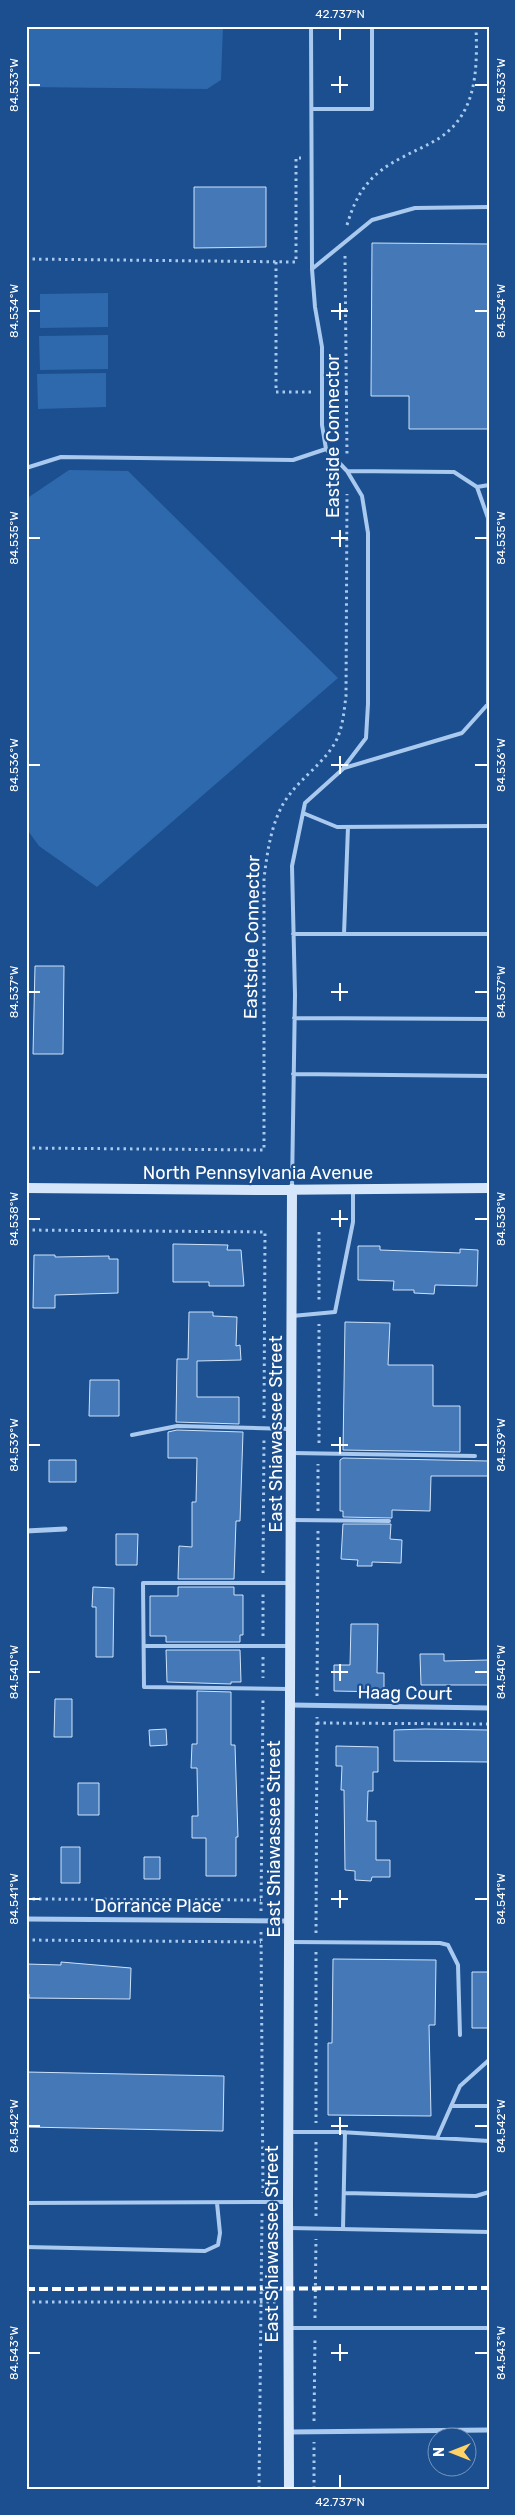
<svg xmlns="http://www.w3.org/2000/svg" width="515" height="2515" viewBox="0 0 515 2515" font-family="Rubik,sans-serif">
<rect width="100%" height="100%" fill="#1b4f8f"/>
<path fill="#2e69ad" d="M 29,26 L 223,26 L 221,80 L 207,89 L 26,87 L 26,38 Z
M 108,293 L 108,327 L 40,328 L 40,294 Z
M 108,335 L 108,369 L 40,370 L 39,336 Z
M 106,373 L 106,407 L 38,409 L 37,374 Z
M 69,470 L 128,471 L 338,678 L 97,887 L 39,846 L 26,828 L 26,499 Z"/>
<path fill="#4478b7" stroke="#cfe3fa" d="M 194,187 L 266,187 L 266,247 L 194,248 Z
M 372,243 L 489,244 L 489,429 L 409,429 L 409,396 L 371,396 Z
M 35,966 L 64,966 L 63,1054 L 33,1054 Z
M 173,1244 L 228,1245 L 227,1250 L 241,1250 L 244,1286 L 209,1286 L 209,1282 L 173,1282 Z
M 358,1246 L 380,1246 L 380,1250 L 460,1253 L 460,1249 L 478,1250 L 477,1286 L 435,1285 L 434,1294 L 414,1293 L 414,1290 L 393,1290 L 394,1281 L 358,1280 Z
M 34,1255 L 55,1255 L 55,1257 L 109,1256 L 109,1259 L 118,1259 L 118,1293 L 55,1295 L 55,1308 L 33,1308 Z
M 189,1312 L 213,1312 L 213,1316 L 237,1317 L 236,1346 L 240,1345 L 241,1360 L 197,1361 L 197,1397 L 239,1397 L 239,1424 L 176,1422 L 177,1359 L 188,1359 Z
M 345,1322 L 390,1323 L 388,1365 L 433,1365 L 433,1406 L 460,1406 L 460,1452 L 343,1450 Z
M 90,1380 L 119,1380 L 119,1416 L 89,1416 Z
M 177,1430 L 243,1432 L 240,1521 L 236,1521 L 234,1579 L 178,1579 L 179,1546 L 192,1547 L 192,1502 L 196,1502 L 197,1458 L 168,1458 L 168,1432 Z
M 343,1458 L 489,1461 L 489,1476 L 431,1476 L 430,1511 L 392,1510 L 392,1518 L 343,1517 L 343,1511 L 340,1511 L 340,1460 Z
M 49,1460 L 76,1460 L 76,1482 L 49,1482 Z
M 343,1524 L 391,1524 L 390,1539 L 402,1540 L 401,1563 L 372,1562 L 372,1566 L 357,1566 L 358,1560 L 341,1559 Z
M 116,1534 L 138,1534 L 137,1565 L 116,1565 Z
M 93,1587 L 114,1588 L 113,1657 L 96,1657 L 96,1607 L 92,1607 Z
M 178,1587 L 234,1587 L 234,1595 L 243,1595 L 243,1635 L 240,1635 L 240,1642 L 166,1642 L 166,1636 L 150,1636 L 150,1596 L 178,1596 Z
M 351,1624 L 378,1624 L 377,1673 L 384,1673 L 384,1692 L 334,1691 L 334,1665 L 350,1665 Z
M 166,1650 L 240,1650 L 241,1682 L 231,1682 L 231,1684 L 167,1682 Z
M 420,1654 L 444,1654 L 444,1661 L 489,1660 L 489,1685 L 421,1685 Z
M 197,1691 L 231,1692 L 231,1745 L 235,1745 L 238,1837 L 236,1837 L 236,1876 L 206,1876 L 206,1838 L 192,1838 L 192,1816 L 198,1816 L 197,1768 L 191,1768 L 192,1744 L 197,1744 Z
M 55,1699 L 72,1699 L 72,1737 L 54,1737 Z
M 166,1729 L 167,1745 L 150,1746 L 149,1730 Z
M 425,1729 L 489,1730 L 489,1762 L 394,1761 L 394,1730 Z
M 336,1746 L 378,1747 L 378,1772 L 373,1772 L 373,1791 L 368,1791 L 367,1821 L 376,1821 L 376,1860 L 390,1860 L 390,1877 L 372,1877 L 371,1881 L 355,1880 L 355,1871 L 345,1870 L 344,1790 L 341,1790 L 342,1766 L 336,1766 Z
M 78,1783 L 99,1783 L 99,1815 L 78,1815 Z
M 61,1847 L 80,1847 L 80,1883 L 61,1883 Z
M 144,1857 L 160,1857 L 160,1879 L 144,1879 Z
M 333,1959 L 436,1960 L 435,2025 L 429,2025 L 431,2116 L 328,2115 L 328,2043 L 332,2043 Z
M 61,1962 L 131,1968 L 130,1999 L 29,1998 L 29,1994 L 26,1994 L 26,1964 L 61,1965 Z
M 472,1972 L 489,1972 L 489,2028 L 472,2028 Z
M 26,2072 L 224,2076 L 223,2131 L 26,2127 Z"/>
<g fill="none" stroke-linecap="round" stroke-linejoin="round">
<path stroke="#a9c9ee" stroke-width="3" stroke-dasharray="2.5 4" stroke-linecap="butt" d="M 347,225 C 357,191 371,173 403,157 C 423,146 442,141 457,122 C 478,96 477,58 476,26
M 345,256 L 347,455
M 26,259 L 296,262 L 296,158 L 301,158
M 276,262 L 276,392 L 313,392
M 332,392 L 348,392
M 26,1148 L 264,1150 L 264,878 C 267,855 270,831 280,810 C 293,782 322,767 336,741 C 343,727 344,711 346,696 L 347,494
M 26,1230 L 265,1232 L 264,1418
M 319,1232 L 319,1303
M 319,1443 L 319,1324
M 318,1511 L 318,1464
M 263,1573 L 264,1437
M 263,1636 L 263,1592
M 263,1657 L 263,1678
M 317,1696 L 318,1529
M 317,1723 L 489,1724
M 26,1899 L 261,1900
M 261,1911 L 263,1699
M 261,1932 L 263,2193
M 316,1933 L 317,1717
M 26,1940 L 261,1942
M 316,1952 L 316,2123
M 316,2142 L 316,2218
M 26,2302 L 276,2302
M 315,2318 L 316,2239
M 314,2421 L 315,2337
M 259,2489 L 262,2212
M 314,2489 L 314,2442"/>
<path stroke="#a9c9ee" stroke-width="4" d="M 312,109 L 372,109 L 372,26
M 312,269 L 372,220 L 415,208 L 489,207
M 26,468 L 61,457 L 293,460 L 326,449
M 477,487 L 489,485
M 344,767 L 366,738 L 368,704 L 368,533 L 362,496 L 347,471
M 303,813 L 337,827 L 489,826
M 293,934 L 489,934
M 344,934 L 348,827
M 294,1018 L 489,1019
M 293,1074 L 489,1076
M 292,1187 L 295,995 L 292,866 L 305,803 L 344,768 L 462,733 L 488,704 L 488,518 L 477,487 L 454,472 L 347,471 L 326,449 L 322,425 L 322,347 L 315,307 L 312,269 L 311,26
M 292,1316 L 335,1312 L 353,1222 L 353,1190
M 132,1435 L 177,1426 L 290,1429
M 292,1453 L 475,1456
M 292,1520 L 389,1521
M 144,1646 L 289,1646
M 288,1689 L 144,1687 L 143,1583 L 289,1583
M 289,1942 L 440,1943 L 448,1945 L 458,1965 L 460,2035
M 451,2106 L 489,2106
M 290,2132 L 340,2132 L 489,2141
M 437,2138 L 460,2086 L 489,2060
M 344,2193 L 476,2196 L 489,2192
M 26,2203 L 286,2202
M 290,2228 L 489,2232
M 343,2229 L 345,2132
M 26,2247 L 205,2251 L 218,2245 L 220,2233 L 217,2203
M 290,2328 L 489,2328"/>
<path stroke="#a9c9ee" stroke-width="5" d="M 26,1531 L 65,1529
M 291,1705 L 489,1708
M 26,1919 L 289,1921
M 289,2432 L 489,2430"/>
<path stroke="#d6e6fa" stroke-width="10" d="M 26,1188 L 264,1190 L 489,1188
M 289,2489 L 288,2202 L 292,1189"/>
<path stroke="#fff" stroke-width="4" stroke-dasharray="9 4" stroke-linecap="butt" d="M 26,2289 L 489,2288"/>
</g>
<path fill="none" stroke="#fff" stroke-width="2" d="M 340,28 L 340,40M 340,76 L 340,93M 28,85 L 40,85M 331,85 L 348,85M 475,85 L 488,85M 340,303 L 340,320M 28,311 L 40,311M 331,311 L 348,311M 475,311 L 488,311M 340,530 L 340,547M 28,538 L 40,538M 331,538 L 348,538M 475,538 L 488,538M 340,756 L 340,774M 28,765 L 40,765M 331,765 L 348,765M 475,765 L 488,765M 340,983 L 340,1001M 28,992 L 40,992M 331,992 L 348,992M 475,992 L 488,992M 340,1210 L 340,1227M 28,1219 L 40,1219M 331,1219 L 348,1219M 475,1219 L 488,1219M 340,1437 L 340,1454M 28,1445 L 40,1445M 331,1445 L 348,1445M 475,1445 L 488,1445M 340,1664 L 340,1681M 28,1672 L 40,1672M 331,1672 L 348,1672M 475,1672 L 488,1672M 340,1890 L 340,1908M 28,1899 L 40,1899M 331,1899 L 348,1899M 475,1899 L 488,1899M 340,2117 L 340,2135M 28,2126 L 40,2126M 331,2126 L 348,2126M 475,2126 L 488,2126M 340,2344 L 340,2361M 28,2353 L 40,2353M 331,2353 L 348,2353M 475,2353 L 488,2353M 340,2475 L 340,2488"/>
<g text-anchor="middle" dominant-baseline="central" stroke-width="4.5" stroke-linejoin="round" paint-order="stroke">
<g font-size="18" fill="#fff" stroke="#1b4f8f">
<text transform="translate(333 436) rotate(-90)">Eastside Connector</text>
<text transform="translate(252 937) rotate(-89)">Eastside Connector</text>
<text x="258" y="1173">North Pennsylvania Avenue</text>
<text transform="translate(276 1434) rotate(-90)">East Shiawassee Street</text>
<text transform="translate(405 1693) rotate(1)">Haag Court</text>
<text transform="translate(274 1839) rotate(-90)">East Shiawassee Street</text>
<text x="158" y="1906">Dorrance Place</text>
<text transform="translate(272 2244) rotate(-90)">East Shiawassee Street</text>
</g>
</g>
<rect width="515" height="2515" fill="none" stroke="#1b4f8f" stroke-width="55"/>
<g transform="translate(452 2452) rotate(270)"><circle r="24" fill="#1b4f8f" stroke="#7695bc"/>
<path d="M0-4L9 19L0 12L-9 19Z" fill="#ffd166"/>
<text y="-8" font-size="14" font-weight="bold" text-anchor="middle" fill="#ffffff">N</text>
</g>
<rect x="28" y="28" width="460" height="2460" fill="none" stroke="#fff" stroke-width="2"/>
<g font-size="12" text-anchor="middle" fill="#fff">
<text x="340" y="18">42.737°N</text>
<text transform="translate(501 85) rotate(-90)" y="4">84.533°W</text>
<text transform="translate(14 85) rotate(-90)" y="4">84.533°W</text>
<text transform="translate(501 311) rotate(-90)" y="4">84.534°W</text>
<text transform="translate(14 311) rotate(-90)" y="4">84.534°W</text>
<text transform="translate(501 538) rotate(-90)" y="4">84.535°W</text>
<text transform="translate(14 538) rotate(-90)" y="4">84.535°W</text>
<text transform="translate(14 765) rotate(-90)" y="4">84.536°W</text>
<text transform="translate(501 765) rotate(-90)" y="4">84.536°W</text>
<text transform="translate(501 992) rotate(-90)" y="4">84.537°W</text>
<text transform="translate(14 992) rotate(-90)" y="4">84.537°W</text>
<text transform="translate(14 1219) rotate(-90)" y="4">84.538°W</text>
<text transform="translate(501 1219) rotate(-90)" y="4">84.538°W</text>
<text transform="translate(501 1445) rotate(-90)" y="4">84.539°W</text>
<text transform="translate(14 1445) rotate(-90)" y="4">84.539°W</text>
<text transform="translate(14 1672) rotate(-90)" y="4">84.540°W</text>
<text transform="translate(501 1672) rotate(-90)" y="4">84.540°W</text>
<text transform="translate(14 1899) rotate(-90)" y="4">84.541°W</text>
<text transform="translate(501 1899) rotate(-90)" y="4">84.541°W</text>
<text transform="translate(14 2126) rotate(-90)" y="4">84.542°W</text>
<text transform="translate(501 2126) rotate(-90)" y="4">84.542°W</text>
<text transform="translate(14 2353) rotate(-90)" y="4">84.543°W</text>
<text transform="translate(501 2353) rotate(-90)" y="4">84.543°W</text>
<text x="340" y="2506">42.737°N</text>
</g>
</svg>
